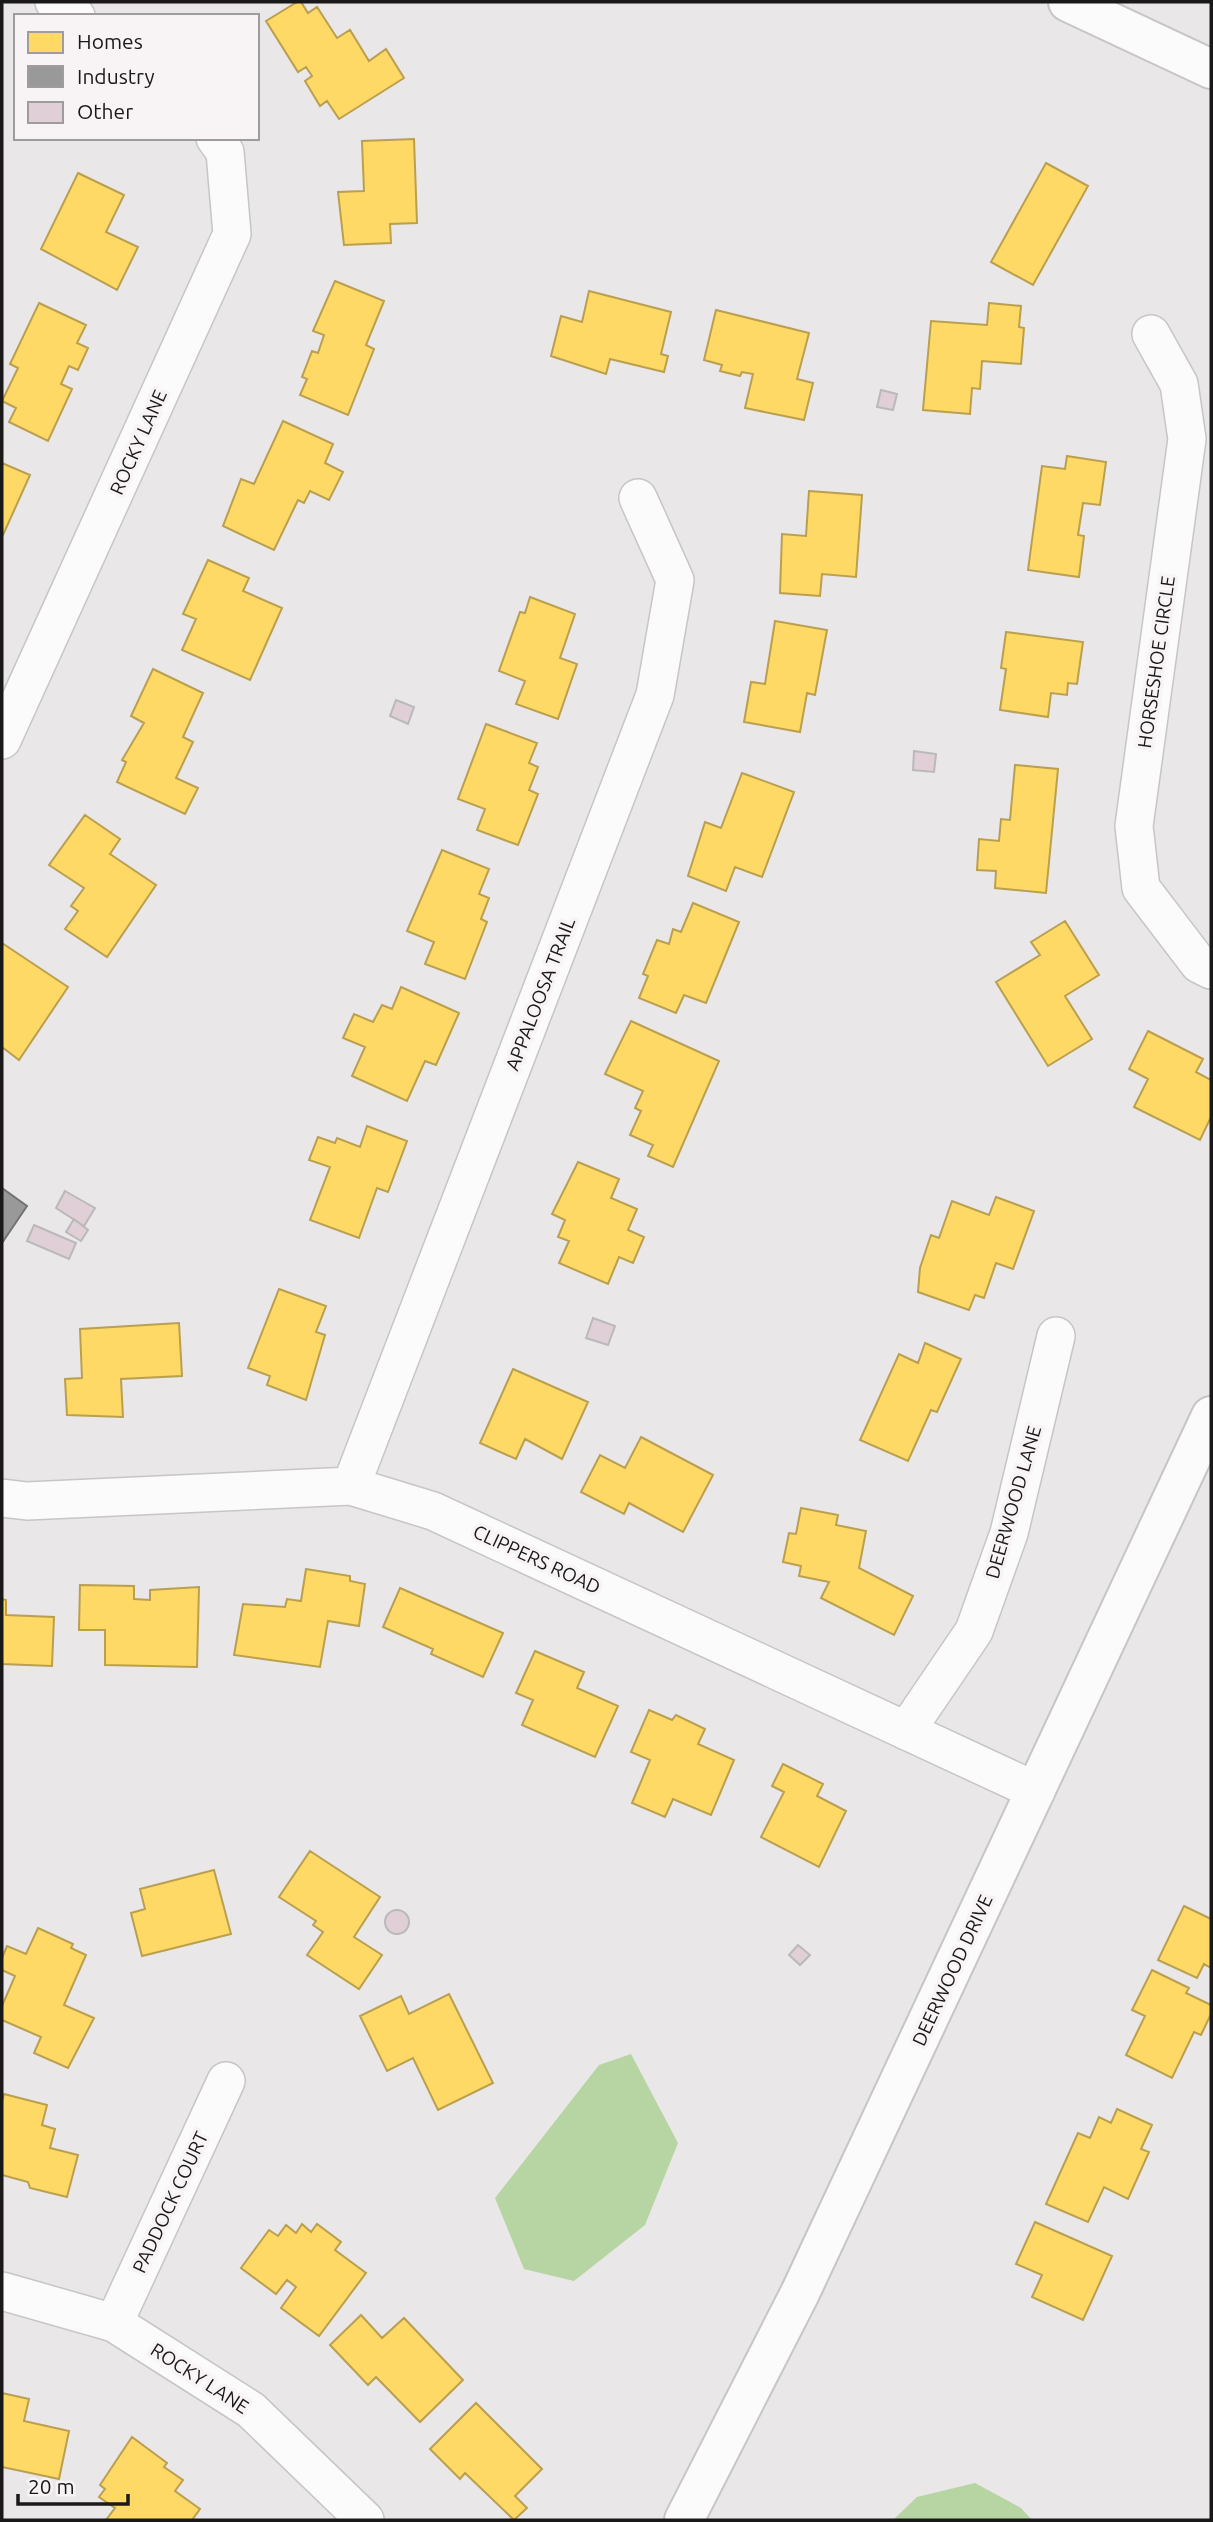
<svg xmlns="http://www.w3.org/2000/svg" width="1213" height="2522" viewBox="0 0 1213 2522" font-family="Ubuntu,sans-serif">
<rect width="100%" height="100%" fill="#e9e7e8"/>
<path fill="#b7d5a2" d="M 631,2054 L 678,2143 L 645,2225 L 574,2281 L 524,2269 L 495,2198 L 599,2065 Z
M 975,2483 L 1021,2508 L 1032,2520 L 893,2520 L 917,2497 Z"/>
<path fill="#ffd966" stroke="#ba9f4f" stroke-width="2" d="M 297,2 L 301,2 L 308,13 L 317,7 L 337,38 L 350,30 L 369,61 L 386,49 L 404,78 L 339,119 L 327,101 L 320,106 L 305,81 L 312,76 L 306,67 L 298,72 L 266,21 Z
M 414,139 L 417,223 L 390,224 L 391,243 L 344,245 L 338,192 L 364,191 L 362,141 Z
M 1046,163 L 1088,186 L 1033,285 L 991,262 Z
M 78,173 L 124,195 L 106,232 L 138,247 L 117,290 L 41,249 Z
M 335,281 L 384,301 L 366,345 L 374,349 L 348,415 L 300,395 L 307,379 L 302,377 L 312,351 L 318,353 L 324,335 L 313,331 Z
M 589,291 L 671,312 L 661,354 L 668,356 L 664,372 L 610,359 L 606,374 L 551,356 L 561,316 L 582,322 Z
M 39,303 L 86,325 L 77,343 L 88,348 L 78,370 L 69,366 L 61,384 L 72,389 L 48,441 L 9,422 L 16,408 L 2,401 L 18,368 L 10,364 Z
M 989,303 L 1021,306 L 1019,327 L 1024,328 L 1021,364 L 982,361 L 980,389 L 972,388 L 970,414 L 923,410 L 931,321 L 987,325 Z
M 716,310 L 809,333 L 797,379 L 813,383 L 804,420 L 745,408 L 753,374 L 742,372 L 740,376 L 720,371 L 722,365 L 704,360 Z
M 283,421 L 333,444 L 325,463 L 343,472 L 329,500 L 310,491 L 304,503 L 298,500 L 274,550 L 223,526 L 241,479 L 254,484 Z
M 1067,456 L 1106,462 L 1100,505 L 1083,503 L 1078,535 L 1084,536 L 1079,577 L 1028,570 L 1042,466 L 1065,469 Z
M 2,463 L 30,475 L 3,535 L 2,535 Z
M 809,491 L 862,495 L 856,577 L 822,574 L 820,596 L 780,593 L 782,534 L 806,536 Z
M 208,560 L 249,578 L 243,591 L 282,608 L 250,680 L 182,650 L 196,619 L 183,614 Z
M 530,597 L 575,614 L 560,658 L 577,664 L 558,719 L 516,704 L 525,681 L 499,671 L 520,612 L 525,613 Z
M 775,621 L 827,630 L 815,695 L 807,693 L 800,732 L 744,722 L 751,682 L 765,684 Z
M 1006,632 L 1083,642 L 1077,684 L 1068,683 L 1067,695 L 1051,693 L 1048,717 L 1000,710 L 1006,669 L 1001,668 Z
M 153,669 L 203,693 L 183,737 L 193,742 L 176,778 L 198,788 L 185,814 L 117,782 L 126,762 L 122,760 L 144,723 L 131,716 Z
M 486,724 L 537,743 L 529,763 L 538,767 L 529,790 L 538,794 L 518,845 L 477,830 L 485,809 L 458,799 Z
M 1015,765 L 1058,769 L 1046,893 L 995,888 L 996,871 L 977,870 L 979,839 L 999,841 L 1001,819 L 1010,820 Z
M 742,773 L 794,792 L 762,877 L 735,867 L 726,891 L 688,876 L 705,822 L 721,828 Z
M 85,815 L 120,839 L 110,854 L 156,885 L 107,957 L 65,929 L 78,911 L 71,906 L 84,888 L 49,865 Z
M 442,850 L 489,869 L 479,894 L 489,898 L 481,919 L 487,922 L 465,979 L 425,964 L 434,942 L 407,931 Z
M 693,903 L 739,922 L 706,1003 L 684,995 L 676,1013 L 639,998 L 648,976 L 643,974 L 657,940 L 669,944 L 673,929 L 681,932 Z
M 1065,921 L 1099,975 L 1065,996 L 1092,1039 L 1048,1066 L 996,982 L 1040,955 L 1031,942 Z
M 2,943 L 68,987 L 19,1060 L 2,1047 Z
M 401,987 L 459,1013 L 436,1065 L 425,1061 L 407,1101 L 352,1076 L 365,1047 L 343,1038 L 354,1014 L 373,1022 L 382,1005 L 392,1009 Z
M 631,1021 L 719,1061 L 673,1167 L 648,1156 L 653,1145 L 630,1135 L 641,1111 L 635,1108 L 643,1091 L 605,1074 Z
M 1148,1031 L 1203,1059 L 1196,1072 L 1211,1080 L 1211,1117 L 1200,1140 L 1134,1107 L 1148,1079 L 1129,1069 Z
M 367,1126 L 407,1141 L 388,1192 L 377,1188 L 359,1238 L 310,1220 L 330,1167 L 309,1160 L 318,1137 L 335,1143 L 337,1138 L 360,1147 Z
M 578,1162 L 619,1179 L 611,1198 L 637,1209 L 628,1230 L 644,1237 L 633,1263 L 619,1257 L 608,1284 L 559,1263 L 569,1241 L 558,1237 L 565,1220 L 552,1214 Z
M 996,1197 L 1034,1211 L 1013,1269 L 996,1263 L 984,1298 L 975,1295 L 969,1310 L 918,1292 L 920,1268 L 931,1235 L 939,1238 L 952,1201 L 989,1215 Z
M 279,1289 L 326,1306 L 316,1332 L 325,1335 L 306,1400 L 267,1385 L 270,1376 L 248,1368 Z
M 179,1323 L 182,1376 L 121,1379 L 123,1417 L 67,1415 L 65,1379 L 82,1378 L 80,1329 Z
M 925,1343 L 961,1359 L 937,1412 L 931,1410 L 908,1461 L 860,1440 L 899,1354 L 918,1363 Z
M 513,1369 L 588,1402 L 562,1459 L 525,1439 L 516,1459 L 480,1443 Z
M 641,1437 L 713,1475 L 683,1532 L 629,1503 L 624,1514 L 581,1492 L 600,1455 L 625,1468 Z
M 801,1508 L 838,1515 L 836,1525 L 866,1531 L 859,1568 L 913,1596 L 894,1635 L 821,1598 L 829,1582 L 799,1576 L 801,1566 L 783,1562 L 789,1533 L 796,1534 Z
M 306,1569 L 350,1576 L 350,1581 L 365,1584 L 359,1626 L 328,1621 L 320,1667 L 234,1655 L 243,1604 L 285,1607 L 287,1599 L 301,1601 Z
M 80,1585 L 134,1586 L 134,1599 L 150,1600 L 150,1590 L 199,1587 L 197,1667 L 105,1665 L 105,1630 L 79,1630 Z
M 400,1588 L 503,1633 L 483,1677 L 431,1654 L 433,1649 L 383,1627 Z
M 2,1599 L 6,1600 L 6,1615 L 54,1617 L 52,1666 L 2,1664 Z
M 535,1651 L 584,1672 L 577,1688 L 618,1706 L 595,1757 L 522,1725 L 533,1700 L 516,1693 Z
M 649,1710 L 672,1720 L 676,1715 L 705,1729 L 698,1744 L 734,1760 L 711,1815 L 673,1799 L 665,1817 L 632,1803 L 650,1760 L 631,1752 Z
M 783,1764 L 823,1784 L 817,1796 L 846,1811 L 819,1867 L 761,1837 L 784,1792 L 772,1786 Z
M 310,1851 L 380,1897 L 354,1937 L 382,1955 L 359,1989 L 307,1955 L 323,1932 L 313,1925 L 316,1921 L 279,1897 Z
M 214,1870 L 231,1934 L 142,1956 L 131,1913 L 145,1909 L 140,1889 Z
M 1184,1906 L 1211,1919 L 1211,1968 L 1204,1964 L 1197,1978 L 1158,1960 Z
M 38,1928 L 73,1944 L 71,1948 L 86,1955 L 64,2005 L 94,2018 L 68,2068 L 34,2053 L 41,2037 L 2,2020 L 2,2006 L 15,1976 L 2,1970 L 2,1958 L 7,1946 L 26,1954 Z
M 1152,1970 L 1189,1988 L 1186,1993 L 1211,2005 L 1211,2014 L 1201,2035 L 1194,2032 L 1172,2078 L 1126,2055 L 1145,2016 L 1132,2010 Z
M 449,1994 L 493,2083 L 438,2110 L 413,2058 L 387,2071 L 360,2016 L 401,1996 L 409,2014 Z
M 4,2094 L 47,2105 L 42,2125 L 55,2129 L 50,2148 L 78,2155 L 67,2197 L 30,2188 L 28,2182 L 2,2175 L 2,2102 Z
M 1117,2109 L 1152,2125 L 1141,2149 L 1149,2152 L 1128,2199 L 1104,2187 L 1088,2222 L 1046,2204 L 1078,2133 L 1090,2138 L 1099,2117 L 1111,2123 Z
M 1035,2222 L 1112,2256 L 1083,2320 L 1032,2297 L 1042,2275 L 1016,2264 Z
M 302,2224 L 311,2232 L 317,2224 L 341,2242 L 335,2250 L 366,2273 L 319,2336 L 281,2308 L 296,2287 L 287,2280 L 276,2294 L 241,2268 L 269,2230 L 278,2236 L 286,2225 L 296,2233 Z
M 361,2315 L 382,2338 L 404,2318 L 463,2380 L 420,2422 L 376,2377 L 368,2385 L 330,2345 Z
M 2,2393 L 29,2399 L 24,2421 L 69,2431 L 59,2479 L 2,2467 Z
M 476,2403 L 542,2469 L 515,2496 L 527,2508 L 514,2520 L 465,2473 L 460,2479 L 430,2449 Z
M 132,2437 L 167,2463 L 164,2467 L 183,2480 L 175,2491 L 200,2509 L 192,2520 L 106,2520 L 115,2508 L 99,2497 L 105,2489 L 100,2485 Z"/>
<path fill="#999" stroke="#737373" stroke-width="2" d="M 2,1188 L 27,1206 L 2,1243 Z"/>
<path fill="#e1cfd7" stroke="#bab9b9" stroke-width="2" d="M 881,390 L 897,394 L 893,410 L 877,407 Z
M 396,700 L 414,707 L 408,724 L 390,716 Z
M 914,751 L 936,754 L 934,772 L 913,770 Z
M 65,1191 L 95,1208 L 84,1226 L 56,1208 Z
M 74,1219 L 88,1230 L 81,1241 L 66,1232 Z
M 34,1225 L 76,1243 L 69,1259 L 27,1241 Z
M 593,1318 L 615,1326 L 608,1345 L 586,1338 Z
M385 1922a12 12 0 1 1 24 0a12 12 0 1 1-24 0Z
M 798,1945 L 810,1955 L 800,1965 L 789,1955 Z"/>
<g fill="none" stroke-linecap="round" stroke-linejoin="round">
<g stroke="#c7c5c6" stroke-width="40">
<path id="minor" d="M 54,2 L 76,16
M 1151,334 L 1179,384 L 1187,439 L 1134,826 L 1141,888 L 1199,964 L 1211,970
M 2,740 L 232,234 L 225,152 L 215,138
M 351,1486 L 655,695 L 675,580 L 638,498
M 2,1498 L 27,1501 L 351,1486 L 433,1511 L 1036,1791
M 906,1731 L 974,1631 L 1009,1533 L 1056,1336
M 2,2291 L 114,2323 L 251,2410 L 365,2520
M 114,2323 L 226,2081"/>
</g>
<g stroke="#c7c5c6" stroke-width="42">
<path id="tertiary" d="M 684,2520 L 800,2293 L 1211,1416"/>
</g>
<g stroke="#c7c5c6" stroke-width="42">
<path id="secondary" d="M 1068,2 L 1211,69"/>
</g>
<use href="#minor" stroke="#fcfbfc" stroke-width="37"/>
<use href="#tertiary" stroke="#fcfbfc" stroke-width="38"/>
<use href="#secondary" stroke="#fcfbfc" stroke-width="38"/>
</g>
<g text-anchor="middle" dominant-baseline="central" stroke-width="7" stroke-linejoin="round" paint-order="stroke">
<g font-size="19" fill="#1a1919" stroke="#f8f3f5">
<text transform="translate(138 442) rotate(-66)">ROCKY LANE</text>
<text transform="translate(1156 662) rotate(-82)">HORSESHOE CIRCLE</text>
<text transform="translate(540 994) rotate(-69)">APPALOOSA TRAIL</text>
<text transform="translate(1013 1502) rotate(-74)">DEERWOOD LANE</text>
<text transform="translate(537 1559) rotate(25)">CLIPPERS ROAD</text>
<text transform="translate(952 1970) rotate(-65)">DEERWOOD DRIVE</text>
<text transform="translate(170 2202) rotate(-65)">PADDOCK COURT</text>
<text transform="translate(200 2378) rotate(33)">ROCKY LANE</text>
</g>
</g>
<rect width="1213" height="2522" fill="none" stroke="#1a1919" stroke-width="7"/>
<rect x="14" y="14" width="245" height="126" fill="#f8f3f5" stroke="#9f9c9d" stroke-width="2"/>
<rect x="28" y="32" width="35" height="21" fill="#ffd966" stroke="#9f9c9d" stroke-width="2"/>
<text x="77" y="49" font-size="21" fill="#1a1919">Homes</text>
<rect x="28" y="66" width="35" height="21" fill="#999999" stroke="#9f9c9d" stroke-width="2"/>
<text x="77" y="84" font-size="21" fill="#1a1919">Industry</text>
<rect x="28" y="102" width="35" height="21" fill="#e1cfd7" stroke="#9f9c9d" stroke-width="2"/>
<text x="77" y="119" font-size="21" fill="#1a1919">Other</text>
<path d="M18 2494v10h110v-10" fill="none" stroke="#1a1919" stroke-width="3.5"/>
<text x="28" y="2494" font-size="21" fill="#1a1919" stroke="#f8f3f5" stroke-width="5" paint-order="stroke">20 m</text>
</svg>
